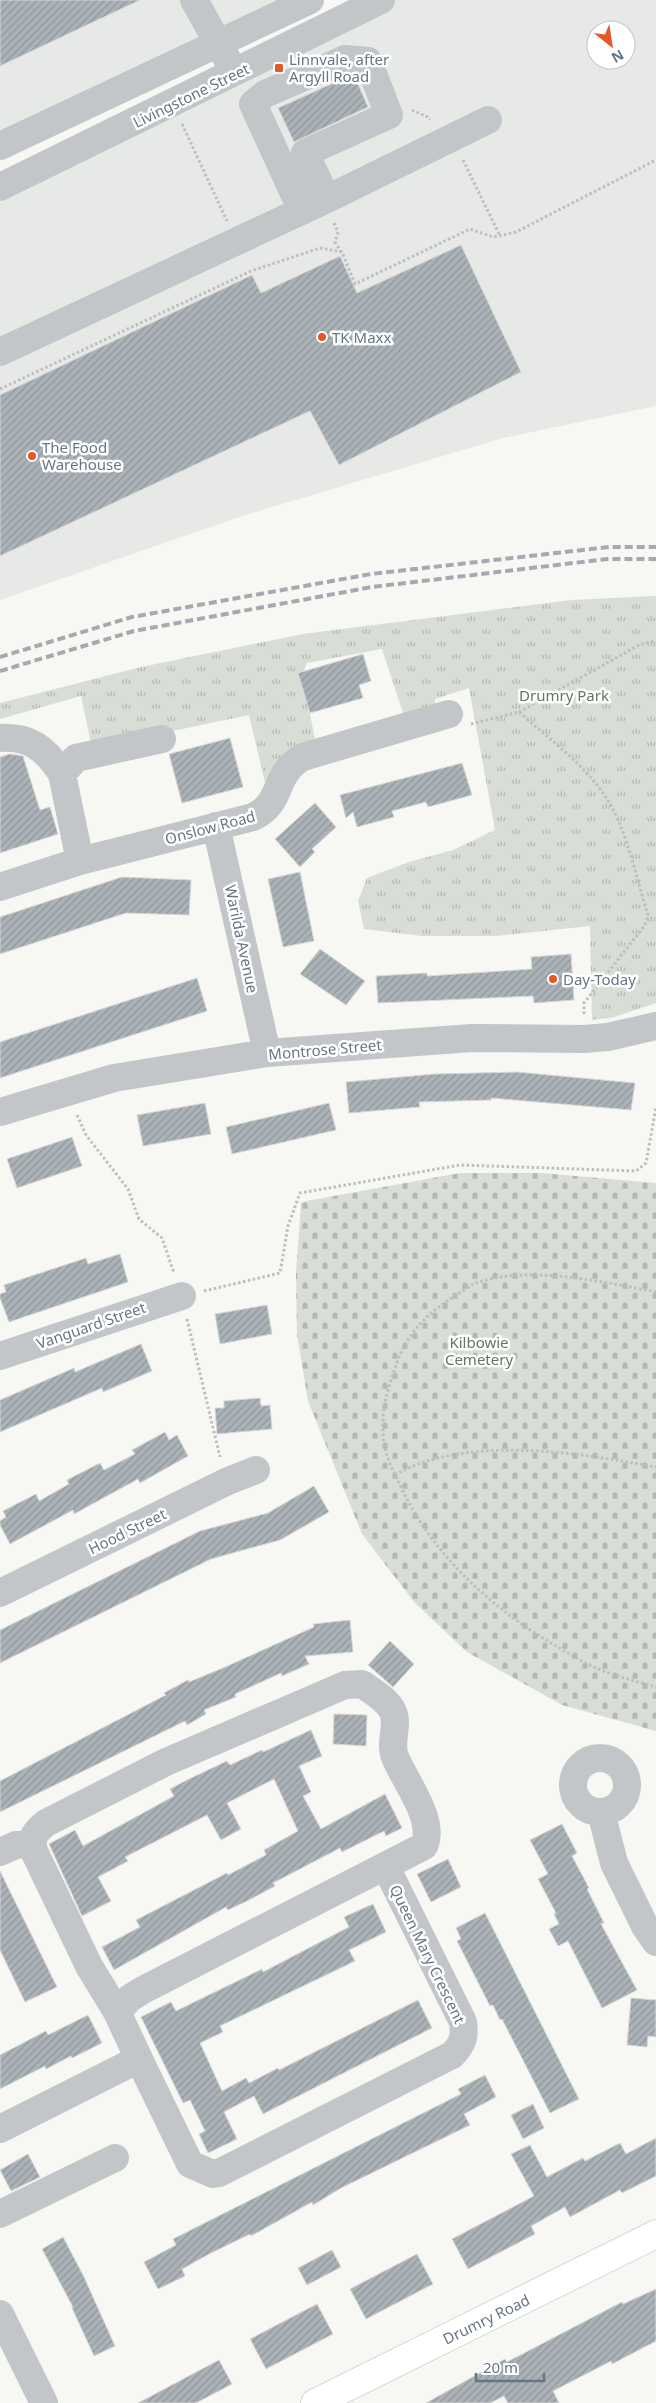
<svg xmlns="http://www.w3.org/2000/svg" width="656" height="2403" viewBox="0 0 656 2403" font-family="'Noto Sans',sans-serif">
<defs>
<pattern id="cemetery-stones" width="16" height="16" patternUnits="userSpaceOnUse" patternTransform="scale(1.25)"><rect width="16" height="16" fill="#d8ded5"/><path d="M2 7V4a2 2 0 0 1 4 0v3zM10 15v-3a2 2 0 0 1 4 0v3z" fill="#b3b9b2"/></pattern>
<pattern id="park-tufts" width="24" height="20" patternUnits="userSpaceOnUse" patternTransform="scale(1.25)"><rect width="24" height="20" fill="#d8ded5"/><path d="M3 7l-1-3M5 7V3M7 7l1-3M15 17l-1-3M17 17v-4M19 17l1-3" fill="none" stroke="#b3b9b2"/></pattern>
<pattern id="building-hatch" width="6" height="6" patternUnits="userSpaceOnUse" patternTransform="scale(1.25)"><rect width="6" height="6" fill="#abb3b9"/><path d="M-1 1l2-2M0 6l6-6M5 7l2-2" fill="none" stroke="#8f969c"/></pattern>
</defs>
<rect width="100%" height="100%" fill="#f7f7f4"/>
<path fill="#e7e9e7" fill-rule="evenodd" d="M 0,0 L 312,0 L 0,146 Z
M 381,0 L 656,0 L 656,406 L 503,438 L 242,516 L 0,600 L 0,187 ZM 596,30 L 626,30 L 626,60 L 596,60 Z"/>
<path fill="url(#cemetery-stones)" d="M 460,1173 L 541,1173 L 656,1183 L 656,1731 L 562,1705 L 467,1652 L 414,1602 L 362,1534 L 308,1401 L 297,1335 L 296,1274 L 301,1202 Z"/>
<path fill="url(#park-tufts)" d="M 656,596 L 656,1003 L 611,1018 L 592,1020 L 590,926 L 495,936 L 422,936 L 364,929 L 358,901 L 367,878 L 409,862 L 453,850 L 495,830 L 469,688 L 435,699 L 435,713 L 406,722 L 382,649 L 307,663 L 302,675 L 316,744 L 267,791 L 249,715 L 92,748 L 81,696 L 0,719 L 0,703 L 141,667 L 303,634 L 572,600 Z"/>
<path fill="url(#building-hatch)" stroke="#d8d8d6" d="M 0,0 L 140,0 L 0,66 Z
M 351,75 L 354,75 L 368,107 L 294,142 L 278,108 Z
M 461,245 L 521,372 L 339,465 L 310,411 L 0,556 L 0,395 L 252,275 L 261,293 L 340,256 L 357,293 Z
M 363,654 L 371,681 L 359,685 L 363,698 L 310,713 L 298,673 Z
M 230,738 L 243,787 L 182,803 L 169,754 Z
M 10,754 L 23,756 L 40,810 L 50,807 L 58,834 L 0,853 L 0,757 Z
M 462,763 L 472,795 L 428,807 L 426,802 L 392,811 L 394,817 L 357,827 L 353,812 L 346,818 L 340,795 Z
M 315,803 L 336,827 L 312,849 L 315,852 L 300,867 L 275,839 Z
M 300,872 L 314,941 L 283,947 L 268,879 Z
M 122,877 L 191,880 L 189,915 L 126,913 L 0,954 L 0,917 Z
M 320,949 L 365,981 L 346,1005 L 300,974 Z
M 571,954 L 574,1000 L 534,1003 L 533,996 L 378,1003 L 376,976 L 427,973 L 427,976 L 532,969 L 531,957 Z
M 197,978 L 207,1011 L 0,1078 L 0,1042 Z
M 517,1072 L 635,1083 L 631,1110 L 491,1098 L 491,1100 L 419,1102 L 420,1107 L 349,1113 L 346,1082 L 435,1074 Z
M 205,1103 L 211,1134 L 143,1146 L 137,1115 Z
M 329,1103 L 336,1130 L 232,1154 L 226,1127 Z
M 72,1137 L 82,1166 L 17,1188 L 7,1159 Z
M 120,1254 L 128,1282 L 9,1322 L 0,1298 L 0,1294 L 6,1292 L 4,1285 L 86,1258 L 88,1264 Z
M 267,1305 L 272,1334 L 220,1344 L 215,1314 Z
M 141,1344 L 152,1371 L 103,1392 L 102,1388 L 0,1432 L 0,1400 L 74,1368 L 75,1372 Z
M 260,1398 L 261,1406 L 270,1405 L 272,1429 L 217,1434 L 215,1408 L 224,1408 L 224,1401 Z
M 165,1432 L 169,1440 L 177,1435 L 188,1456 L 140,1483 L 138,1479 L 74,1514 L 73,1510 L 10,1544 L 0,1525 L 0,1521 L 6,1517 L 3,1511 L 36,1494 L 39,1501 L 69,1484 L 67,1480 L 100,1463 L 104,1470 L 135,1454 L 132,1450 Z
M 314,1486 L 329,1512 L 280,1540 L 211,1559 L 0,1663 L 0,1630 L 200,1531 L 268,1513 Z
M 350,1620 L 353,1652 L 305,1656 L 309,1664 L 282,1676 L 281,1673 L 235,1694 L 236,1697 L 204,1710 L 206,1714 L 187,1725 L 185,1721 L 0,1812 L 0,1781 L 166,1695 L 164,1693 L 188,1680 L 189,1682 L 223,1668 L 314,1627 L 313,1624 Z
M 390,1641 L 414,1664 L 393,1687 L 368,1665 Z
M 334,1714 L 367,1715 L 366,1746 L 333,1744 Z
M 311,1730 L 322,1756 L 299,1766 L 311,1792 L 303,1796 L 321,1829 L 385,1794 L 402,1828 L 386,1836 L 384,1831 L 342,1852 L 340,1848 L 273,1883 L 275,1886 L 249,1900 L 228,1910 L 226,1907 L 114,1970 L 102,1947 L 140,1927 L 136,1920 L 227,1873 L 228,1875 L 266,1855 L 264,1850 L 298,1831 L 274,1779 L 227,1803 L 241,1829 L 221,1840 L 207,1815 L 125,1857 L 128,1861 L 98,1877 L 111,1901 L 82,1916 L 49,1844 L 75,1830 L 83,1846 L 174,1796 L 170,1789 L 189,1779 L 227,1761 L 230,1765 L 262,1750 L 263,1752 Z
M 562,1824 L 577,1853 L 572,1856 L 589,1888 L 587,1889 L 604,1923 L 601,1924 L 637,1990 L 602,2008 L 568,1941 L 558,1946 L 549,1929 L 559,1924 L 554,1914 L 556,1913 L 538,1879 L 548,1874 L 530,1840 Z
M 448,1859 L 461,1887 L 431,1902 L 417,1874 Z
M 0,1871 L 57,1987 L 25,2002 L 0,1950 Z
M 373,1904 L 386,1932 L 349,1950 L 355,1961 L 220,2026 L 223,2032 L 200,2043 L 222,2091 L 246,2078 L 249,2083 L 278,2068 L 279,2070 L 418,2000 L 432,2028 L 263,2114 L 254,2096 L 224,2112 L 237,2139 L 208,2153 L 199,2134 L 205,2131 L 190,2100 L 183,2103 L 141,2017 L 171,2002 L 176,2011 L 262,1969 L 263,1972 L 349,1927 L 344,1917 Z
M 485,1913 L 579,2099 L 550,2113 L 502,2019 L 500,2020 L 493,2005 L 490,2006 L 457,1941 L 461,1939 L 456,1928 Z
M 631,1998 L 656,2000 L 656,2037 L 648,2036 L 647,2047 L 627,2045 Z
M 88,2015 L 102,2043 L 72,2058 L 71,2056 L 46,2069 L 45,2066 L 0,2089 L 0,2055 L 46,2031 L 48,2035 Z
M 485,2075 L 496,2097 L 464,2114 L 470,2125 L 341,2188 L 313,2205 L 312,2202 L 251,2236 L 250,2234 L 211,2253 L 182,2269 L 185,2276 L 158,2289 L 144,2262 L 176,2245 L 173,2239 L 461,2094 L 458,2089 Z
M 533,2104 L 544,2128 L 523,2139 L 511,2115 Z
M 656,2138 L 656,2176 L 622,2193 L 620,2190 L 570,2217 L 565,2207 L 531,2226 L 535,2234 L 468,2269 L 452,2239 L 534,2196 L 511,2154 L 530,2145 L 547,2177 L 583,2158 L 585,2161 L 620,2143 L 626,2154 Z
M 28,2154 L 40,2177 L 11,2191 L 0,2170 Z
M 63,2237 L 84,2277 L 115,2346 L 94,2356 L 72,2308 L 73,2307 L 42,2249 Z
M 332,2250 L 341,2267 L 307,2285 L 298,2268 Z
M 417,2254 L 433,2284 L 366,2319 L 350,2289 Z
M 656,2289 L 656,2341 L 612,2364 L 611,2361 L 553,2391 L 559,2403 L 508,2403 L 504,2396 L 490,2403 L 426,2403 L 505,2359 L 507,2362 L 622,2302 L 623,2304 Z
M 317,2304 L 333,2334 L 266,2369 L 250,2339 Z
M 219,2360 L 232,2384 L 196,2403 L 138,2403 Z"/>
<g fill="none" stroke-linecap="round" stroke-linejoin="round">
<g stroke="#b5b9bd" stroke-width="29">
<path id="major" d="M 315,2403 L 656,2234"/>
</g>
<path stroke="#bcbec1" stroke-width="3" stroke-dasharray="2.5 2.5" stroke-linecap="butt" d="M 412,110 L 428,117 L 430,120
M 182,124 L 227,221
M 463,160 L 500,236
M 334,223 L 338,232 L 335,242 L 341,252
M 0,389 L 251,271 L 320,248 L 342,252 L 355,284 L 470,229 L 493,237 L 516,232 L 656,160
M 519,712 L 641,644 L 656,641
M 471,724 L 519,712 C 548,738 583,763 605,796 C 627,828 636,878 648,915 L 645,925 L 584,1003 L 584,1016
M 77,1115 L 86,1135 L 128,1189 L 139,1219 L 162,1238 L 174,1273
M 204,1291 L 280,1273 L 288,1226 L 300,1193 L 460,1165 L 636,1171 L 646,1163 L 656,1107
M 656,1292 C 604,1282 525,1264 474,1284 C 468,1287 461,1292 455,1296 C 424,1315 405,1336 394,1371 C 386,1393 380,1419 384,1442 C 386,1457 393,1471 400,1485 C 433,1556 493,1610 561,1649 C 572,1655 582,1662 594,1667 C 613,1676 636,1681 656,1687
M 187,1319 L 220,1457
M 395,1475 C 466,1434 579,1453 656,1467"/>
<path stroke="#c2c6c9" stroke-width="28" d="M 194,0 L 227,59
M 0,146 L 310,0
M 0,187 L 381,0
M 302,211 L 253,104 L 265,94 L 345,59 L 368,61 L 389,115 L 305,153 L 327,199
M 0,352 L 327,199 L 488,120
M 0,738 C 30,736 46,749 62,774
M 216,826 L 267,1053
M 80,861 L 62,774 L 76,758 L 162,739
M 0,887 L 80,861 L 253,817 C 284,803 272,774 303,757 L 449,714
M 0,1112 L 114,1078 L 267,1053 L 472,1038 L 584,1039 L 608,1037 L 656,1026
M 0,1356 L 182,1296
M 0,1593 L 228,1481 L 256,1470
M573 1785a27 27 0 1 1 54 0a27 27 0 1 1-54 0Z
M 601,1812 L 614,1863 L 645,1926 L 656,1942
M 0,1852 L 16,1845 L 32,1843
M 139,2059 L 190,2164 L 213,2174 L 219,2173 L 452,2055 C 463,2044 465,2037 463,2022 L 386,1867
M 0,2129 L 139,2059 L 117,2012 L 89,1966 L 34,1851 C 30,1837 36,1831 46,1823 L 166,1762 L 345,1685 L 362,1684 C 372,1691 388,1700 393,1712 C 399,1726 389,1742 395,1757 C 405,1782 436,1820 424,1846 L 143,1990 L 130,1998 L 117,2012
M 0,2214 L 115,2158
M 0,2314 L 44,2403"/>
<use href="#major" stroke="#fff" stroke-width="28"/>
<path stroke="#a5aab0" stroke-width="4" stroke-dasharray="8 4" stroke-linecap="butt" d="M 0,657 L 132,617 L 371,574 L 609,547 L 656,547
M 0,671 L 134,631 L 372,587 L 607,559 L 656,559"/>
</g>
<g fill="#e45727" stroke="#fff" stroke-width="2">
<rect x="274" y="63" width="10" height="10" rx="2.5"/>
<circle cx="322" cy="337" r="5"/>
<circle cx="32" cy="456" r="5"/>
<circle cx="553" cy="979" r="5"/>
</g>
<g text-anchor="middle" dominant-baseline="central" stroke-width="5" stroke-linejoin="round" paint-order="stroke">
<g font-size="15" fill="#667685" stroke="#fff" text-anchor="start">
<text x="289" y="59">Linnvale, after<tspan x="289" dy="17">Argyll Road</tspan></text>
<text x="332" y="337">TK Maxx</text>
<text x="42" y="447">The Food<tspan x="42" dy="17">Warehouse</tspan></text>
<text x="563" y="979">Day-Today</text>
</g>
<g font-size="15" fill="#667685" stroke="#fff">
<text transform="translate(191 95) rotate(-26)">Livingstone Street</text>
<text transform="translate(210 827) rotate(-15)">Onslow Road</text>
<text transform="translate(242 939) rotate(78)">Warilda Avenue</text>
<text transform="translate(325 1049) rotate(-5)">Montrose Street</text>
<text transform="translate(91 1325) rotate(-19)">Vanguard Street</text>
<text transform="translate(127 1531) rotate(-26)">Hood Street</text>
<text transform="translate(428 1954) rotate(64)">Queen Mary Crescent</text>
<text transform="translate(486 2319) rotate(-26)">Drumry Road</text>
</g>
<g font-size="15" fill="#657761" stroke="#fff">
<text x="564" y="695">Drumry Park</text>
<text x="479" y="1342">Kilbowie<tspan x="479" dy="17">Cemetery</tspan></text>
</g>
</g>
<g transform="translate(611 45) rotate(150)"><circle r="24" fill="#ffffff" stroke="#c2c8ce"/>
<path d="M0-4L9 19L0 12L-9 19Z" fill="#e45727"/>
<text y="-8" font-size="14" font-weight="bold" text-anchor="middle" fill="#667685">N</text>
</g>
<path d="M476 2373v8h68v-8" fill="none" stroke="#667685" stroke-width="2.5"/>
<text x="483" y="2373" font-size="15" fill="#667685" stroke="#ffffff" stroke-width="4" paint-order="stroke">20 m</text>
</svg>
